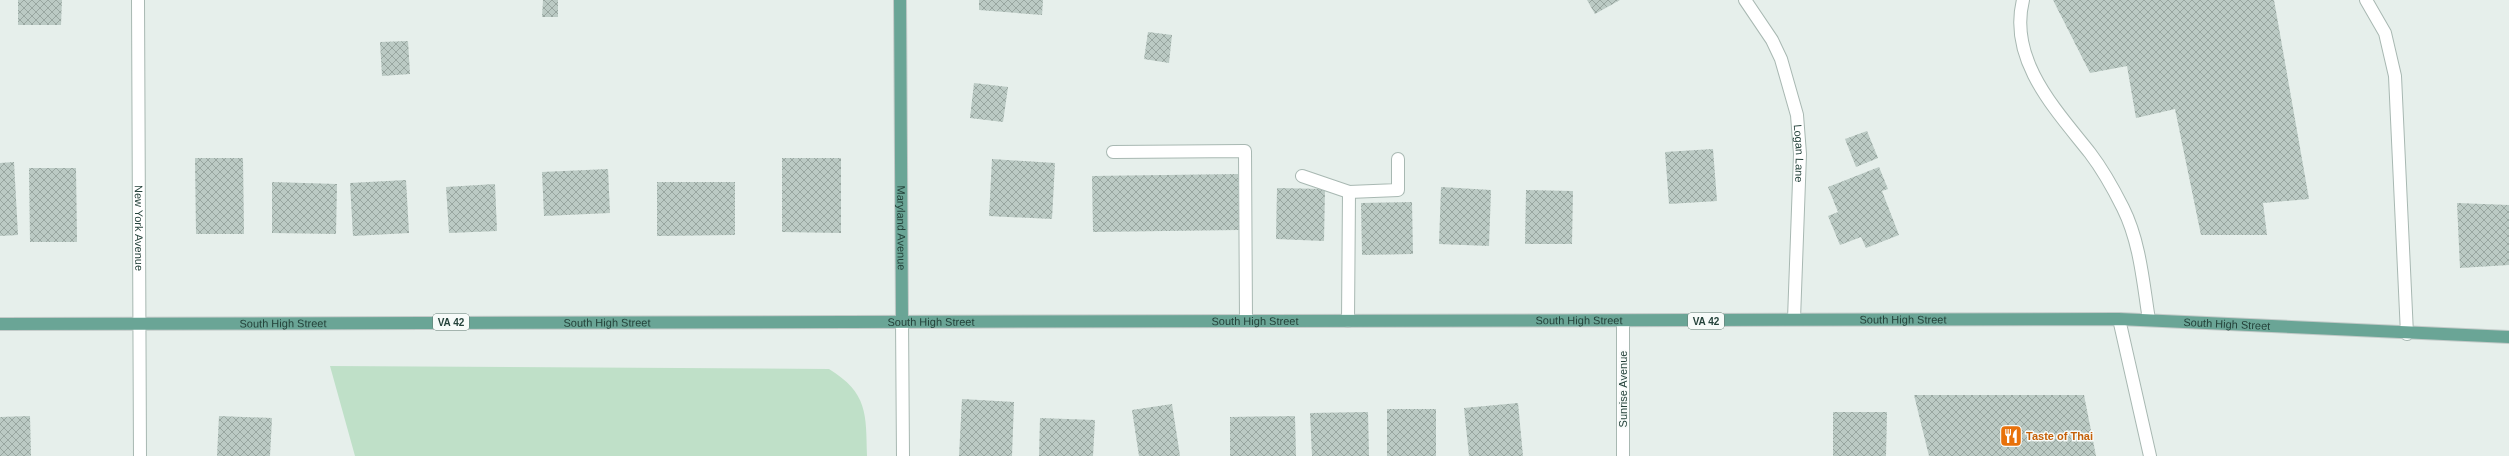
<svg xmlns="http://www.w3.org/2000/svg" width="2509" height="456" viewBox="0 0 2509 456" font-family="Arial,sans-serif">
<defs>
<pattern id="building-cross-hatch" width="8" height="8" patternUnits="userSpaceOnUse"><rect width="8" height="8" fill="#bbcac4"/><path d="M0 0l8 8M0 8l8-8" fill="none" stroke="#98a6a0"/></pattern>
</defs>
<rect width="100%" height="100%" fill="#e6efeb"/>
<path fill="#bfe0c8" d="M 330,366 L 829,369 C 868,393 866,414 867,456 L 355,456 Z"/>
<path fill="url(#building-cross-hatch)" d="M 18,0 L 62,0 L 61,25 L 18,25 Z
M 543,0 L 558,0 L 558,17 L 542,17 Z
M 979,0 L 1043,0 L 1042,15 L 979,10 Z
M 1587,0 L 1620,0 L 1595,14 Z
M 2053,0 L 2274,0 L 2309,199 L 2263,203 L 2267,235 L 2201,235 L 2175,109 L 2136,118 L 2127,66 L 2090,73 Z
M 1148,32 L 1172,35 L 1169,63 L 1144,59 Z
M 408,41 L 410,74 L 382,76 L 380,42 Z
M 974,83 L 1008,87 L 1003,122 L 970,118 Z
M 1867,131 L 1878,158 L 1856,167 L 1845,139 Z
M 1713,149 L 1717,201 L 1669,204 L 1665,152 Z
M 195,158 L 243,158 L 244,234 L 196,234 Z
M 782,158 L 841,158 L 841,233 L 782,232 Z
M 992,159 L 1055,163 L 1052,219 L 989,216 Z
M 14,162 L 18,235 L 0,236 L 0,163 Z
M 1879,167 L 1888,189 L 1882,191 L 1899,235 L 1866,248 L 1861,237 L 1840,245 L 1828,216 L 1838,212 L 1828,187 Z
M 29,168 L 76,168 L 77,242 L 30,242 Z
M 608,169 L 610,213 L 544,216 L 542,172 Z
M 1238,174 L 1239,230 L 1093,232 L 1092,176 Z
M 406,180 L 409,233 L 353,236 L 350,183 Z
M 272,182 L 337,184 L 336,234 L 272,233 Z
M 657,182 L 735,182 L 735,235 L 657,236 Z
M 495,184 L 497,231 L 449,233 L 446,187 Z
M 1441,187 L 1491,190 L 1489,246 L 1439,244 Z
M 1277,188 L 1325,189 L 1324,241 L 1276,239 Z
M 1526,190 L 1573,191 L 1572,244 L 1525,244 Z
M 1412,202 L 1413,254 L 1362,255 L 1361,203 Z
M 2457,203 L 2509,205 L 2509,265 L 2460,268 Z
M 1914,395 L 2084,395 L 2096,456 L 1929,456 Z
M 962,399 L 1014,402 L 1012,456 L 959,456 Z
M 1518,403 L 1523,456 L 1469,456 L 1464,408 Z
M 1172,404 L 1180,456 L 1139,456 L 1132,410 Z
M 1387,409 L 1436,409 L 1436,456 L 1387,456 Z
M 1368,412 L 1369,456 L 1312,456 L 1310,413 Z
M 1833,412 L 1887,412 L 1886,456 L 1833,456 Z
M 30,416 L 31,456 L 0,456 L 0,417 Z
M 219,416 L 272,418 L 270,456 L 217,456 Z
M 1295,416 L 1296,456 L 1230,456 L 1230,417 Z
M 1040,418 L 1095,420 L 1093,456 L 1039,456 Z"/>
<g fill="none" stroke-linecap="round" stroke-linejoin="round">
<g stroke="#a8b8b2" stroke-width="14">
<g id="minor">
<path id="s1" d="M 138,0 L 140,456"/>
<path id="s2" d="M 1745,0 L 1772,40 L 1781,59 L 1797,115 L 1800,154 L 1794,319"/>
<path d="M 2023,0 C 2008,60 2056,110 2090,153 C 2103,170 2113,188 2123,208 C 2140,242 2143,282 2149,320"/>
<path d="M 2366,0 L 2385,33 L 2395,76 L 2407,334"/>
<path d="M 1113,152 L 1245,151 L 1246,321"/>
<path d="M 1302,176 L 1349,192 L 1348,321"/>
<path d="M 1349,192 L 1398,190 L 1398,159"/>
<path d="M 2119,319 L 2150,456"/>
<path d="M 902,320 L 903,456"/>
<path d="M 1623,322 L 1623,456"/>
</g>
</g>
<g stroke="#c2cac8" stroke-width="14">
<g id="major">
<path id="s3" d="M 900,0 L 902,320"/>
<path id="s4" d="M 0,324 L 2119,319 L 2509,337"/>
</g>
</g>
<use href="#minor" stroke="#fff" stroke-width="12"/>
<use href="#major" stroke="#6aa596" stroke-width="12"/>
</g>
<defs>
<g id="restaurant-square" transform="scale(1.15)"><rect x="-9" y="-9" width="18" height="18" rx="4" fill="#e8710a" stroke="#f7fbf9"/><path d="M-5-6h1v4h1v-4h1v4h1v-4h1v5L-1.5 .5V6h-2V.5L-5-1ZM5-6V6H3V1.5H1.5Q1.5-4 5-6Z" fill="#fff"/></g>
</defs>
<g fill-rule="evenodd">
<use href="#restaurant-square" x="2011" y="436"/>
</g>
<g text-anchor="middle" dominant-baseline="central" stroke-width="3" stroke-linejoin="round" paint-order="stroke">
<g fill="#f7fbf9" stroke="#637a73" stroke-width="1">
<rect x="1688" y="313" width="36" height="16" rx="3"/>
<rect x="433" y="314" width="36" height="16" rx="3"/>
</g>
<g font-size="10" font-weight="bold" fill="#24423a">
<text x="1706" y="321">VA 42</text>
<text x="451" y="322">VA 42</text>
</g>
<g font-size="11" fill="#24423a" stroke="#f7fbf9">
<text stroke="none"><textPath href="#s2" startOffset="166">Logan Lane</textPath></text>
<text stroke="none"><textPath href="#s1" startOffset="228">New York Avenue</textPath></text>
<text stroke="none"><textPath href="#s3" startOffset="228">Maryland Avenue</textPath></text>
<text stroke="none"><textPath href="#s4" startOffset="1903">South High Street</textPath></text>
<text stroke="none"><textPath href="#s4" startOffset="931">South High Street</textPath></text>
<text stroke="none"><textPath href="#s4" startOffset="1255">South High Street</textPath></text>
<text stroke="none"><textPath href="#s4" startOffset="607">South High Street</textPath></text>
<text stroke="none"><textPath href="#s4" startOffset="1579">South High Street</textPath></text>
<text stroke="none"><textPath href="#s4" startOffset="283">South High Street</textPath></text>
<text stroke="none"><textPath href="#s4" startOffset="2227">South High Street</textPath></text>
<text transform="translate(1623 389) rotate(-90)">Sunrise Avenue</text>
</g>
<g font-size="11" font-weight="bold" fill="#c56008" stroke="#f7fbf9" text-anchor="start">
<text x="2026" y="436">Taste of Thai</text>
</g>
</g>
</svg>
